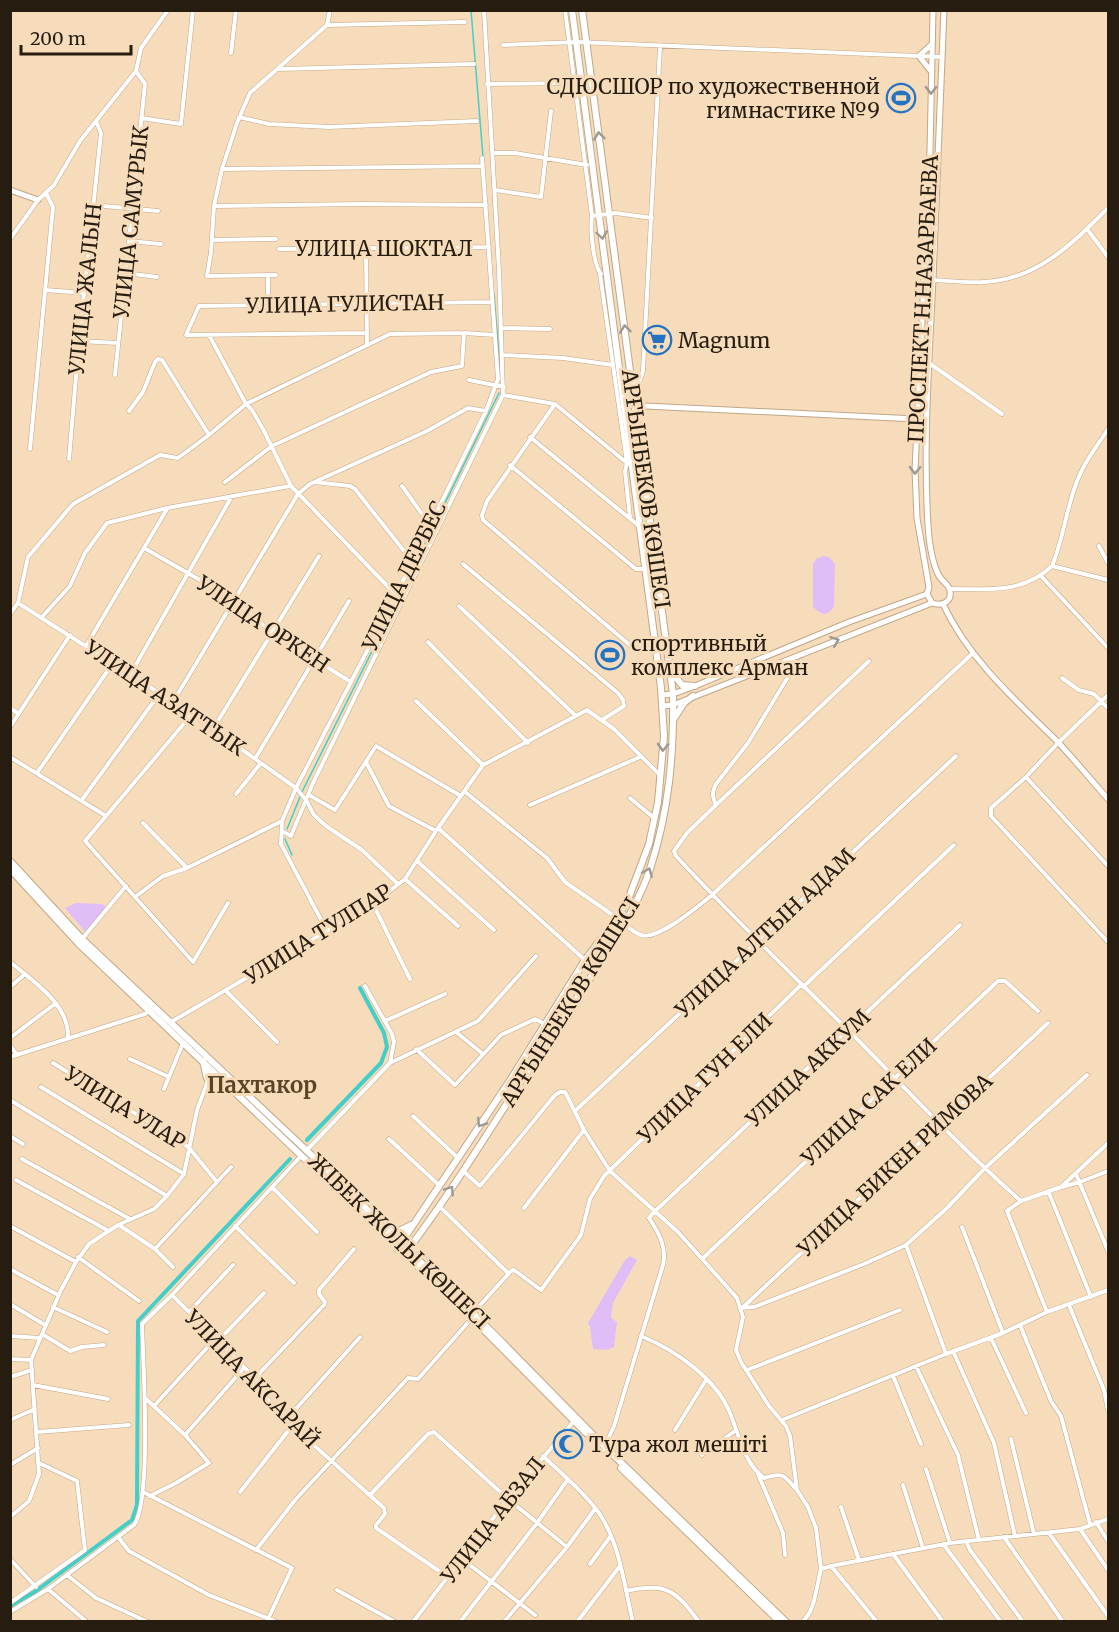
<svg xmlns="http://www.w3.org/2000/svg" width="1119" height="1632" viewBox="0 0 1119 1632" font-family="Merriweather,serif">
<rect width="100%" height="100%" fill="#f7dcbb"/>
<path fill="#e0bdf6" d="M 823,556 L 829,557 L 835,564 L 834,606 C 828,617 821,615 813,607 L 813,564 L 816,559 Z
M 76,903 L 103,904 L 106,908 L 86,933 L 65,908 Z
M 630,1256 L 637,1260 L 613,1303 L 611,1318 L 617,1322 L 614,1347 L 607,1350 L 593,1349 L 590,1327 L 588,1323 L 625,1260 Z"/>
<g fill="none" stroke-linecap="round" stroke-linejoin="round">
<path stroke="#43ceca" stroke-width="1.5" d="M 471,10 L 483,157
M 494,294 L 501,381
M 399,597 L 499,393
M 302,792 L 397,601
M 287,829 L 300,797
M 285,839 L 292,855"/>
<path stroke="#43ceca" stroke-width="4" d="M 307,1140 L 381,1063 L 387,1047 L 384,1033 L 360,988
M 10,1606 L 36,1591 L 132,1520 L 137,1505 L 138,1321 L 290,1159"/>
<g stroke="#c1a788" stroke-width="5">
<path id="street" d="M 565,10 L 592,216
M 327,25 L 465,22
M 503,45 L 577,42 L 942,57
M 231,53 L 236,10
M 279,69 L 474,64
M 487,84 L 575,83
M 239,117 L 269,124 L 329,127 L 477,121
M 141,118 L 181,124 L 193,10
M 493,153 L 515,153 L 587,165
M 222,169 L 483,166
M 495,190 L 541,197 L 551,111
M 93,205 L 158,211
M 214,206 L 361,204 L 486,205
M 1087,229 L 1108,257
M 10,239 L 38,200 L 54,185 L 80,141 L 136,71 L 141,48 L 168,10
M 212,240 L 276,239
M 129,241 L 161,244
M 366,248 L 367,344
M 279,249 L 489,247
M 125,273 L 157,277
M 600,274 L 627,463 L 625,471 L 630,518
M 601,274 C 593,264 590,229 592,216 L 616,213 L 652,218
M 268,275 L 268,305
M 276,275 L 207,276 L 211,252 L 214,206 L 222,169 L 237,123 L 250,93 L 327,25 L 330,10
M 933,280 C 950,281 967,283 984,282 C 1037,280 1073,243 1108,208
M 45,290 L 84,293
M 502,328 L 550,329
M 366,333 L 186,335 L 199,306 L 492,302
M 209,335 L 246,404 L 252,410 L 263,429 L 291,486 L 396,595
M 79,341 L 118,343
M 503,355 L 563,358 L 613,365
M 929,363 L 1002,414
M 115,375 L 145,84 L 136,71
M 469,380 L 504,387
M 632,385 L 640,380 L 643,371 L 660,47
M 503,395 L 555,404 L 627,463 L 632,465 L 642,465
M 555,404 L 487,501 L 482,515 L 483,520 L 631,646 L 641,651 L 656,650
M 129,411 L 143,392 L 155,362 L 158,359 L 162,360 L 209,435
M 530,437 L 639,526
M 30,449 L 53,207 L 46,193
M 69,459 L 79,341 L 101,133 L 96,121
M 510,465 L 636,569 L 645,569
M 225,482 L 272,446 L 431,372 L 462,366 L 464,333
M 314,482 L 350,486 L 355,489 L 412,561
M 402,486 L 430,525
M 1099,546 L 1108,563
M 144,548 L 235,600 L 272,633 L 351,682
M 463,564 L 618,693 L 623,700 L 624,706 L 602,720
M 1052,566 C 1065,535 1067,499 1083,468 C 1090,454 1100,442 1108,429
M 1041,576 L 1108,648
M 950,589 C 987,589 1023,594 1052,566 L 1108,580
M 18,603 L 192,714 L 296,788 L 306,800 L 314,815 L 326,826 L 362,850 L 398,884
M 459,606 L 575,715
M 10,614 L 18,603 L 28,557 L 73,504 L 160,455 L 178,458 L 209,435 L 246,404 L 390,334 L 464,333 L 495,335
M 42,617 L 70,586 L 85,553 L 107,523 L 167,508 L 290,486
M 428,642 L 528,743
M 86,646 L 167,509
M 869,661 L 716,805 L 687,833 L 674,851 L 676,856 C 735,920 798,980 859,1041 C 912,1095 964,1151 1021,1201
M 130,675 L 232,496
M 1062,678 L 1079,690 L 1094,694 L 1108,708
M 1108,695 L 1058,743 L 1026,777 L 1108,866
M 416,701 L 483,765
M 173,702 L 298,494 L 310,484 L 427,431 L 468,408 L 486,411
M 10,708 L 19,714
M 192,714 L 85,841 L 193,962 L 228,903
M 10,727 L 70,635
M 213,729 L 319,556
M 10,757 L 106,816
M 255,759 L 349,601
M 366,762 L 389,806 L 436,831
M 37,773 L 113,663
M 1026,777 L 991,808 L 991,816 L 1108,942
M 464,791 L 547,858 L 565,882 L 617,918
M 236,794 L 261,763
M 309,795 L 335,810 L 376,746 L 461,796
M 630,798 L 654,818
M 81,801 L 160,693
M 530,805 L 640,757
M 716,805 C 712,796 712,792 716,784 L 748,743 L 788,677 L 801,661
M 282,821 L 281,844 L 327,931
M 143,823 L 187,868
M 438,828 L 585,960
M 282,831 L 291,836 L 313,783 L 503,395 L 499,270 L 484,10
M 417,861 L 494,930
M 405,879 L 458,926
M 135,897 L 163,876 L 187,868 L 282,821 L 296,788 L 396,595 L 486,411 L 498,379 L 482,158
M 373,904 L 410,979
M 624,925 C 630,928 635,933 641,935 C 658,941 698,906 712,895 L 973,653
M 82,939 L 126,886
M 10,962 C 33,981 69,1004 68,1037
M 10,987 L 25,974
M 803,987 L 954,845
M 226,991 L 277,1042
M 385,1021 L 445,994
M 171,1022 L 373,904 L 405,879 L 438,828 L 483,765 L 587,710 L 614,729 L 661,776
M 456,1032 L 483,1054
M 10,1038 L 56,1003
M 10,1045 L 17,1055
M 416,1049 L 455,1085 L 501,1035 L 535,1019 L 545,1024
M 10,1057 L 145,1014 L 149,1011
M 130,1059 L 169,1077
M 53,1063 L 183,1143 L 190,1149 L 217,1182
M 390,1063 L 478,1021 L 536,956
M 41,1087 L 184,1174
M 164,1089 L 183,1043
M 10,1100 L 167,1196
M 575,1111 L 956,756
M 413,1116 L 458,1158
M 10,1136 L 23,1144
M 389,1139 L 439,1185
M 306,1151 L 390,1063 L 394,1042 L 392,1034 L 365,986
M 22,1159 L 130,1219
M 463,1171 L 480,1186 L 555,1095 L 560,1092 L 565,1092 L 584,1130 L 610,1171 L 678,1232 L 737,1298 L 743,1317 L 736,1350 L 741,1362 L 769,1406 L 786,1426 L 790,1436 L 797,1490 L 808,1507 L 816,1528 L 821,1569 L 814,1601 L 810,1612 L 803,1622
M 1076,1174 L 1108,1251
M 16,1180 L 107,1230
M 272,1187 L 317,1232
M 1062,1187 L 1080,1182 L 1108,1171
M 1049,1193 L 1091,1297
M 439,1206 L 508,1273
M 524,1208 L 584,1130
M 119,1225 L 155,1249 L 173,1267
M 10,1226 L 76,1262
M 235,1226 L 294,1283
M 962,1227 L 1003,1333
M 906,1245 L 946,1354
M 155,1249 L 231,1167
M 78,1257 L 139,1301
M 702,1259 L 998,981 L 1005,981 L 1038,1011
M 10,1269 L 58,1295
M 172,1295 L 255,1378 L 271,1404 L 288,1422 L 384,1508 L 385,1514 L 376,1525 L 376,1528 L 448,1577
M 10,1304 L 45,1325
M 1069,1305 L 1104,1390 L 1108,1410
M 53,1307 L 107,1332
M 741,1308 L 754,1307 L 864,1264 L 906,1245 L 947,1208 L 984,1169 L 1087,1075
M 742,1308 L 1048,1023
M 189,1312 L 233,1265
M 1047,1312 L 1007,1211 L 1021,1201 L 1061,1187 L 1108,1143
M 473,1313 L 511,1271 L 514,1270 L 541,1290 L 581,1235 L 590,1199 L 604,1176 L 801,985
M 1020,1325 L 1051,1401 L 1061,1416 L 1090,1524
M 42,1334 L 70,1351 L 82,1347 L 104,1345
M 10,1336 L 40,1338
M 641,1336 C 675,1350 716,1378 730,1413 C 739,1435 744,1463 764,1478 C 783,1472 784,1475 796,1489
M 991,1338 L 1026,1413
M 218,1341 L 264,1293
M 953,1351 L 994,1443 L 1015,1536
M 10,1359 L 31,1360
M 916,1366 L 958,1455 L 979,1540
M 747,1370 L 900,1310
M 893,1376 L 921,1444
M 10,1377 L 32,1370
M 255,1378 L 324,1305 L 325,1302 L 319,1294 L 319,1290 L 354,1249
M 33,1385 L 108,1399
M 145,1398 L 185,1435 L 209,1463 L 176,1483 L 150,1496
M 154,1406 L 215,1339
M 10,1420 L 35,1409
M 286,1420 L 360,1337
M 782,1420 L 946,1354 L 1003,1333 L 1047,1312 L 1108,1290
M 675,1430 L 706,1380
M 37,1432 L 129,1425
M 185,1435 L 244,1368
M 1011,1439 L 1034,1534
M 603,1450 L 614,1426 L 663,1265 C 667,1247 659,1233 649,1218 L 652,1214 L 960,925
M 702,1455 L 736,1430
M 543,1456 C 563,1475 586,1494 601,1516 C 621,1548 624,1586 633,1622
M 10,1465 L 38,1448
M 926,1469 L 950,1543
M 758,1474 L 783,1533 L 785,1555
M 903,1485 L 923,1548
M 143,1492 L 292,1568 L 268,1619
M 240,1492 L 292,1426
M 370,1495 L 428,1434 L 434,1432 L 508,1499 L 567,1547
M 841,1507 L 859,1560
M 10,1517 L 29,1501 L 39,1474 L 31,1360 L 61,1290 L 76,1262 L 89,1244 L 118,1225 L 154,1209 L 167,1196 L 184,1174 L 197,1110 L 212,1070
M 1096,1522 L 1108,1541
M 1080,1529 L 1108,1570
M 1049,1533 L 1108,1616
M 118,1537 L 129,1551 L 209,1595 L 277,1622
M 1004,1537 L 1063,1622
M 966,1541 L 970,1550 L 1023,1622
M 944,1545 L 1001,1622
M 256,1550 L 296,1499 L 408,1378 L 418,1379 L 472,1318
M 893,1554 L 943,1622
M 10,1559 L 36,1587
M 462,1559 L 535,1615
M 590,1564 L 610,1537
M 831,1566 L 877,1622
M 821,1569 L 831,1566 L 950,1543 L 1080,1529 L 1108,1519
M 67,1575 L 96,1598 L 148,1622
M 48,1589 L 87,1622
M 337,1590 L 395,1622
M 626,1591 C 666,1583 675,1589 699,1622
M 10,1603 L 85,1550 L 77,1481 L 39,1463
M 10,1612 L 48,1589 L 134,1525 C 152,1500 143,1361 142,1324 L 172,1295 L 301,1156
M 413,1622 L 508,1499 L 574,1421
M 460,1622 L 537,1523 L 568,1479
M 504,1622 L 567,1547 L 595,1509
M 577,1622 L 620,1566"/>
</g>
<g stroke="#c1a788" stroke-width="7">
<path id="secondary" d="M 933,10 L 930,151 L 915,470 L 917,518 L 929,587 L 927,594 L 932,603 C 941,606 952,603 950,591 C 949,584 941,581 938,574 C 931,559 929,541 928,525 C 923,443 929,361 933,279 C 937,190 940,100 944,10
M 930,70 L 919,56 L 932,44
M 10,190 L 38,200
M 625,405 L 916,419
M 943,604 C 968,658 1014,699 1056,740 C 1074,759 1091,780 1108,799
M 662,695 L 673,694 L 695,686 L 849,622 L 927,594
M 662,706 L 673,705 L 932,603"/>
</g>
<g stroke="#c1a788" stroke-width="8">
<path id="primary" d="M 672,673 L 682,685 L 695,686
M 673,720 L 684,703 L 693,696
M 10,861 L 82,939 L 323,1166 L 499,1339 L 605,1447 L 786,1622
M 10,869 L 79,944 L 472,1318 L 586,1433
M 203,1061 L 207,1078
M 388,1231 L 401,1230 L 411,1225
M 397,1249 L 511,1079 L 585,960 L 617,918 L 629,897 L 649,844 L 658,802 L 664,736 L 661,688 L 572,10
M 404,1255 C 456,1187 501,1111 548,1040 C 582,988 630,928 650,869 C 669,811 674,754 673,694 L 582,10
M 621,1468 L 780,1622"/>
</g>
<use href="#street" stroke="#fff" stroke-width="4"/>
<use href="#secondary" stroke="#fff" stroke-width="5"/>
<use href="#primary" stroke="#fff" stroke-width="6"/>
</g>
<defs><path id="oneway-chevron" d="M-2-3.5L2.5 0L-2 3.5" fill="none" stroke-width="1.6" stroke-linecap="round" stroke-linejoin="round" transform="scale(1.5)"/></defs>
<g stroke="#9d9993">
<use href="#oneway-chevron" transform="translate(931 90) rotate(91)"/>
<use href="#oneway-chevron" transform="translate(599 136) rotate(-98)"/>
<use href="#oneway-chevron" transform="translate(602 235) rotate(82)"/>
<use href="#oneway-chevron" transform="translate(625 329) rotate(-97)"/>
<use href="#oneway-chevron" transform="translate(915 470) rotate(91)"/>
<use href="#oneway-chevron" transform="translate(835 641) rotate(-21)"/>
<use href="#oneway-chevron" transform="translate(663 747) rotate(93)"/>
<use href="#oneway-chevron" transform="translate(648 872) rotate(-68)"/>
<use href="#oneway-chevron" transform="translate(481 1123) rotate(123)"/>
<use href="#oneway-chevron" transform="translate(450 1190) rotate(-56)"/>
</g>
<defs>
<g id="stadium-ring" transform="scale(1.5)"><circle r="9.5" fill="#f7dcbb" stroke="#2373c2" stroke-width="1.5"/><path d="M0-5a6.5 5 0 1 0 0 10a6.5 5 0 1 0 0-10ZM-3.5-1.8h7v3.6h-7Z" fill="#2373c2"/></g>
<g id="supermarket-ring" transform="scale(1.5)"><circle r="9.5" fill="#f7dcbb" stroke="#2373c2" stroke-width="1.5"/><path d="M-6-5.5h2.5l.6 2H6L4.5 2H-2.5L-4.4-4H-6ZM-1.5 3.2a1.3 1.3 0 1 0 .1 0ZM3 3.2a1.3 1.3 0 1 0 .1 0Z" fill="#2373c2"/></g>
<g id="mosque-ring" transform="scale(1.5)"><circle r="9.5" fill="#f7dcbb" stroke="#2373c2" stroke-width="1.5"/><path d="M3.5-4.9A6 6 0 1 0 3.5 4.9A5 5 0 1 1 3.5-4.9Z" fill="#2373c2"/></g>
</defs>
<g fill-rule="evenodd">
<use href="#stadium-ring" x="901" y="98"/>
<use href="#supermarket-ring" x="657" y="340"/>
<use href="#stadium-ring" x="610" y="655"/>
<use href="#mosque-ring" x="568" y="1444"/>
</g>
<g text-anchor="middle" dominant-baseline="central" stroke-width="6" stroke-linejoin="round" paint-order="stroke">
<g font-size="21" fill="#261c10" stroke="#f7dcbb" text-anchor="start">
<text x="880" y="86" text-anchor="end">СДЮСШОР по художественной<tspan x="880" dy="24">гимнастике №9</tspan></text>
<text x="678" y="340">Magnum</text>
<text x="631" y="643">спортивный<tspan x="631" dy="24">комплекс Арман</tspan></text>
<text x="589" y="1444">Тура жол мешіті</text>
</g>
<g font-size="21" fill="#261c10" stroke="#f7dcbb">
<text transform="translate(131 222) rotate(-84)">УЛИЦА САМУРЫК</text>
<text x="384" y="248">УЛИЦА ШОКТАЛ</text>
<text transform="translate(85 289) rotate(-84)">УЛИЦА ЖАЛЫН</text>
<text transform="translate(923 299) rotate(-87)">ПРОСПЕКТ Н.НАЗАРБАЕВА</text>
<text transform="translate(345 304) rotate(-1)">УЛИЦА ГУЛИСТАН</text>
<text transform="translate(646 489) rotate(82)">АРҒЫНБЕКОВ КӨШЕСІ</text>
<text transform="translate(404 576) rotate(-64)">УЛИЦА ДЕРБЕС</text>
<text transform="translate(263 624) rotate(34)">УЛИЦА ОРКЕН</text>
<text transform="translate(165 698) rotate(34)">УЛИЦА АЗАТТЫК</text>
<text transform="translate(765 933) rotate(-43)">УЛИЦА АЛТЫН АДАМ</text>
<text transform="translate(318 934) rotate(-32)">УЛИЦА ТУЛПАР</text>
<text transform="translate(570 1002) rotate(-58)">АРҒЫНБЕКОВ КӨШЕСІ</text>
<text transform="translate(808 1068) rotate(-43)">УЛИЦА АККУМ</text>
<text transform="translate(705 1078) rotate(-44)">УЛИЦА ГУН ЕЛИ</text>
<text transform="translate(869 1102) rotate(-43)">УЛИЦА САК ЕЛИ</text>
<text transform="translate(125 1108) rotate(32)">УЛИЦА УЛАР</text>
<text transform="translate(895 1165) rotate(-43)">УЛИЦА БИКЕН РИМОВА</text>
<text transform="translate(399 1241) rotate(44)">ЖІБЕК ЖОЛЫ КӨШЕСІ</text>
<text transform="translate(252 1379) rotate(46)">УЛИЦА АКСАРАЙ</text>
<text transform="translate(493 1520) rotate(-52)">УЛИЦА АБЗАЛ</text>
</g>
<g font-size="22" font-weight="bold" fill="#5a4427" stroke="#f7dcbb">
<text x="262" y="1085">Пахтакор</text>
</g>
</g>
<rect width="1119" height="1632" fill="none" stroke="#261c10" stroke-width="24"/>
<path d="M21 45v9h110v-9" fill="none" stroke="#261c10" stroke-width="3"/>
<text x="30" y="45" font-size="18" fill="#261c10" stroke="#f7dcbb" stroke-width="4.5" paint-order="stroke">200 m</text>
</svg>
